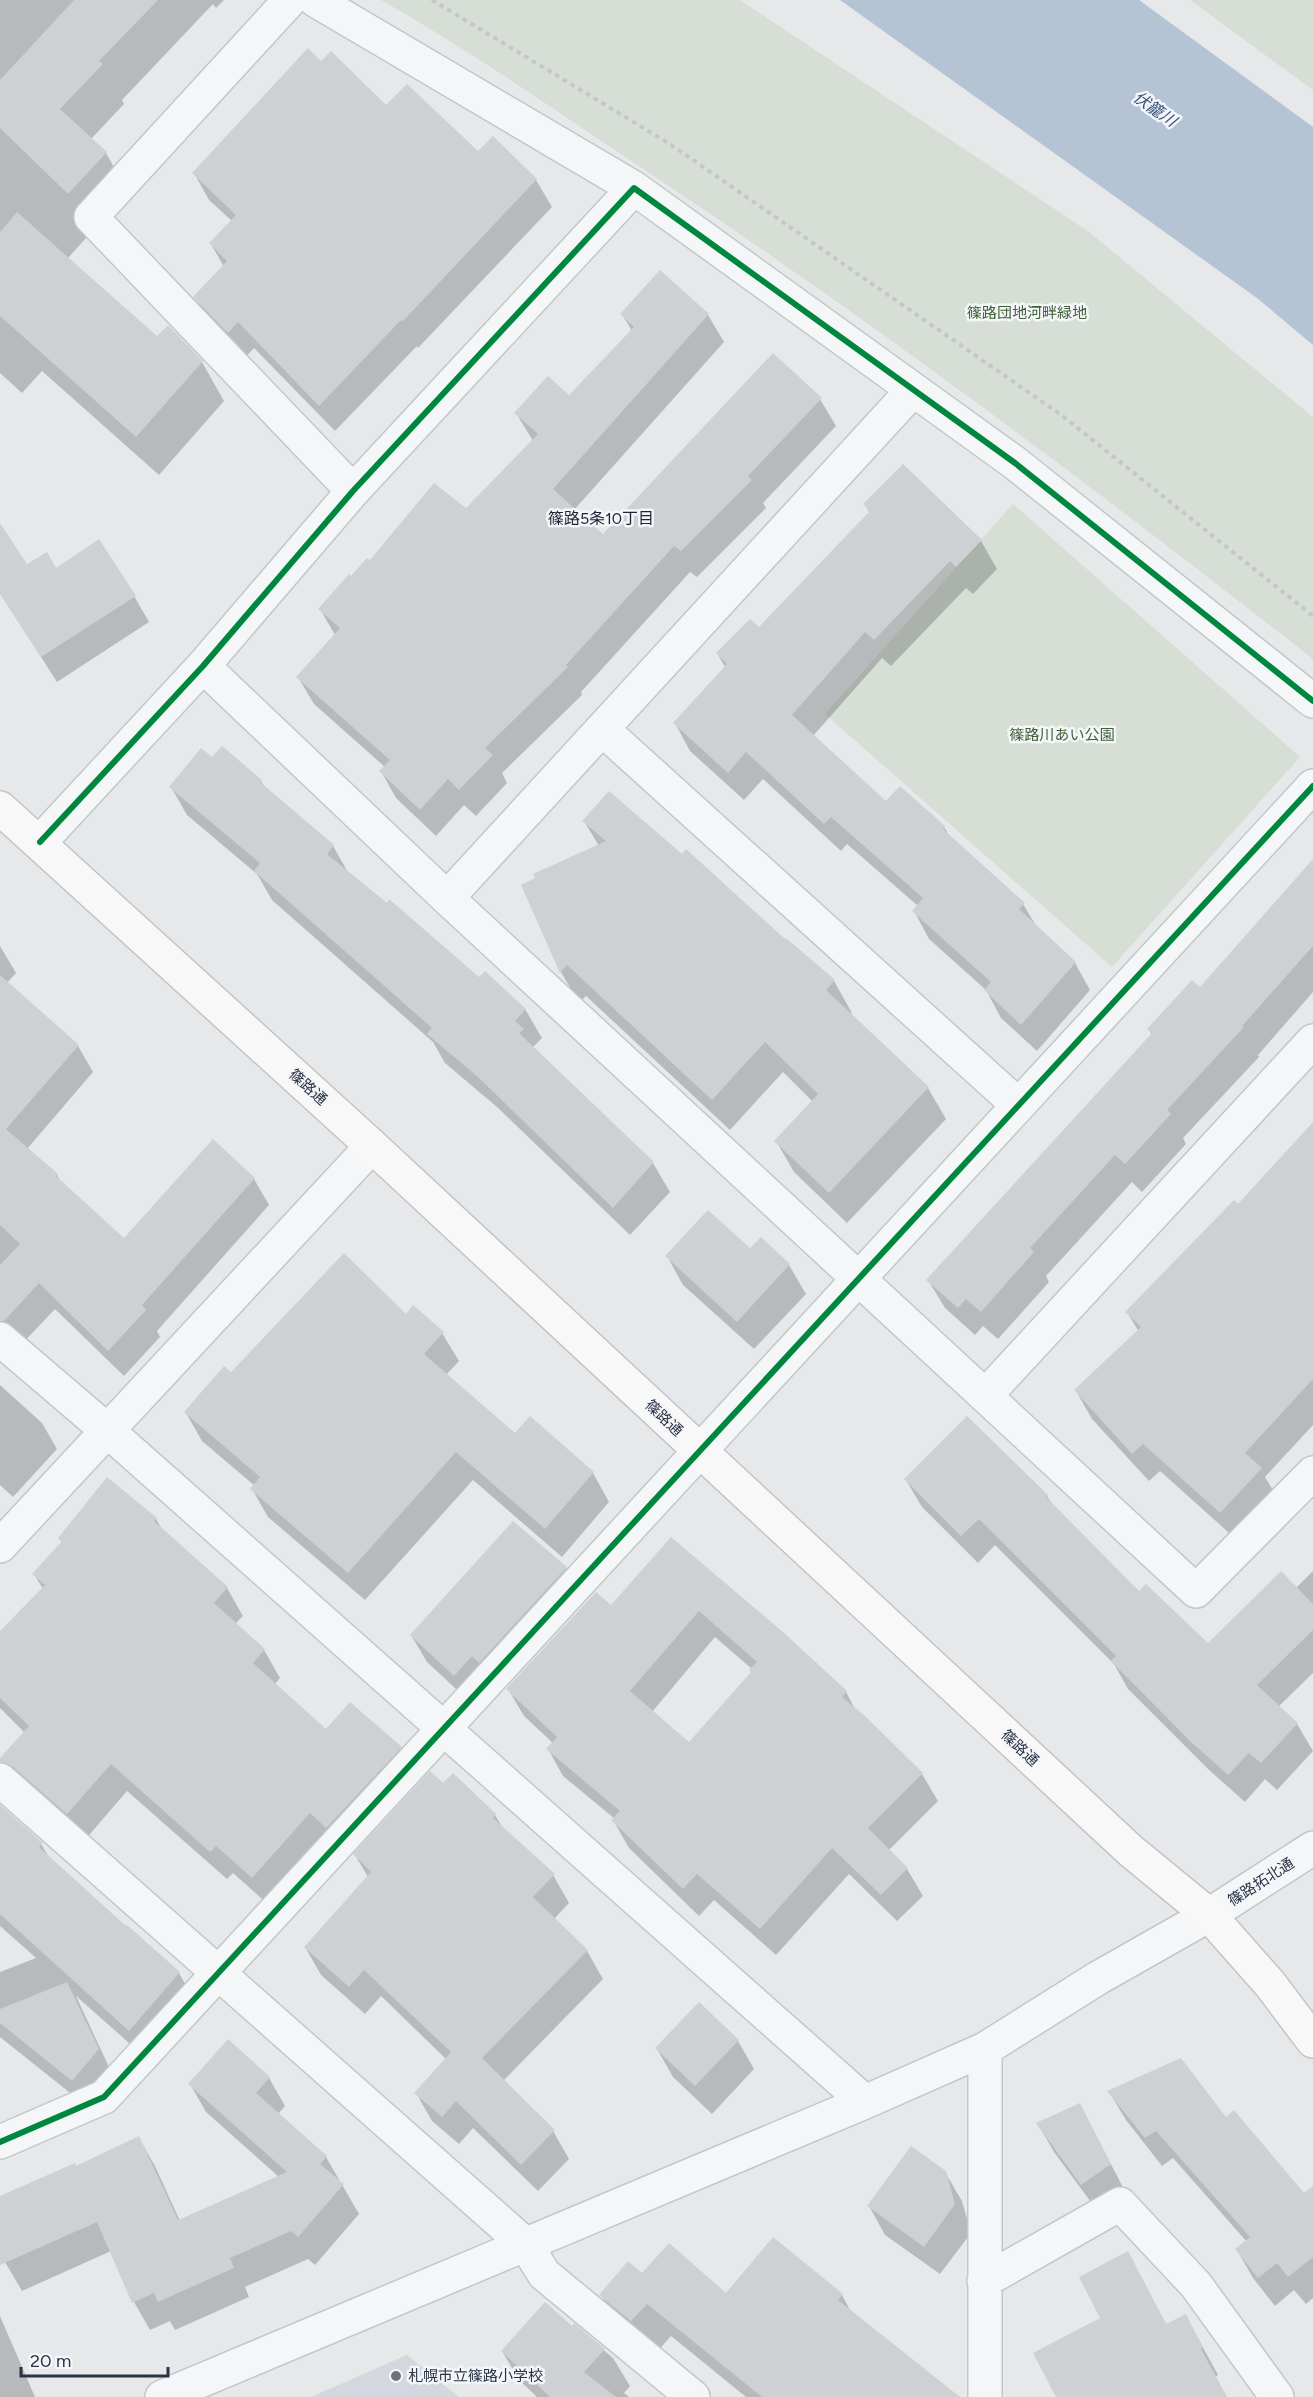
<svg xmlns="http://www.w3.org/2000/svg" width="1313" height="2397" viewBox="0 0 1313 2397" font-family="Figtree,'Noto Sans JP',sans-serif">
<rect width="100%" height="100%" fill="#e6e8ea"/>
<path fill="#d4d7dd" d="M 407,2355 L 459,2397 L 311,2397 Z"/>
<path fill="#d6ded6" d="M 381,0 L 740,0 L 1089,232 L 1313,417 L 1313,659 C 1090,484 863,314 627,158 C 546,104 466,48 381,0 Z
M 1190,0 L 1313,0 L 1313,90 Z
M 1013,504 L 1300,757 L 1112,967 L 825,714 Z"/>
<path fill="#b4c4d5" d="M 840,0 L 1139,0 L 1313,127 L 1313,345 L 1257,298 Z"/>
<path fill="#0003" fill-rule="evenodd" d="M 0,0 L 224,0 L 216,8 L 213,4 L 122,100 L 124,104 L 91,139 L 106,153 L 128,192 L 67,259 L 157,338 L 202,362 L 224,401 L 159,475 L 42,371 L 22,393 L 0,373 Z
M 321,63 L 386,108 L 478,153 L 493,138 L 536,180 L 552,207 L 418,348 L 417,346 L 335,431 L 254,348 L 244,359 L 211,324 L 195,297 L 224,267 L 211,244 L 232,221 L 209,200 L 194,173 Z
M 660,272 L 708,315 L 724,342 L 574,510 L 603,536 L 820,399 L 836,426 L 763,503 L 766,508 L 697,577 L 690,572 L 581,692 L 582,695 L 502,773 L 507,783 L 476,816 L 464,805 L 436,836 L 396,798 L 381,771 L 385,767 L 314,704 L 298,677 L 335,635 L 320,609 L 351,578 L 370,562 L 466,510 L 533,441 L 516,413 L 569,397 L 632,331 L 622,314 Z
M 903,466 L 981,541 L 997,569 L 973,594 L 966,588 L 891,666 L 882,658 L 813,736 L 886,803 L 944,827 L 950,837 L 1023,904 L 1038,929 L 1075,963 L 1090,990 L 1037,1051 L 1001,1018 L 986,990 L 929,939 L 914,911 L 918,906 L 847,844 L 841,851 L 763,779 L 744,800 L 690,751 L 675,723 L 725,667 L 717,653 L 759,629 L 870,513 L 865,505 Z
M 27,566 L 56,570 L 134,596 L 149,622 L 57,682 L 0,593 L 0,576 Z
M 212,759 L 261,781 L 266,789 L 333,846 L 349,874 L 479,979 L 525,1009 L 542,1038 L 532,1048 L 653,1163 L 670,1192 L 630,1235 L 497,1107 L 445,1063 L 433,1042 L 272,900 L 257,874 L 187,815 L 171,787 Z
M 584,821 L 785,941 L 834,981 L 852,1013 L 850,1015 L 928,1088 L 946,1119 L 847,1223 L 794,1172 L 776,1141 L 813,1102 L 783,1072 L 730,1130 L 586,996 L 579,1003 L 561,972 L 523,886 L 599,846 Z
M 1313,861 L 1313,992 L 1258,1055 L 1259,1057 L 1183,1138 L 1186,1144 L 1142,1192 L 1132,1182 L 1046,1276 L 1049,1282 L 998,1339 L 983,1326 L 975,1335 L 945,1308 L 928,1280 L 1152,1035 L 1149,1029 L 1200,989 Z
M 0,946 L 16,973 L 7,983 L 78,1046 L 93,1072 L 27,1149 L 57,1175 L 61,1183 L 124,1240 L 254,1179 L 269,1205 L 157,1331 L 160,1337 L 124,1376 L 55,1309 L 19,1347 L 0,1355 Z
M 1313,1124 L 1313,1425 L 1265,1477 L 1277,1497 L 1237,1540 L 1160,1471 L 1149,1481 L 1092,1419 L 1076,1391 L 1139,1332 L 1127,1312 L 1238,1206 Z
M 761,1239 L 789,1265 L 806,1294 L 754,1349 L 683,1285 L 667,1256 L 750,1250 Z
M 406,1316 L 442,1333 L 459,1361 L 446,1375 L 515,1435 L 530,1418 L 593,1473 L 609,1502 L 562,1557 L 473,1480 L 365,1600 L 268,1517 L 252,1489 L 255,1486 L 202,1441 L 186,1413 L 231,1375 Z
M 0,1385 L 42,1423 L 57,1449 L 13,1497 L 0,1485 Z
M 906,1480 L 1047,1496 L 1054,1507 L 1139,1593 L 1208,1645 L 1296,1588 L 1313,1571 L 1313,1673 L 1278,1707 L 1297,1724 L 1313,1751 L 1277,1790 L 1265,1779 L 1245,1802 L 1208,1769 L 1128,1689 L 1114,1664 L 995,1545 L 978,1563 L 922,1507 Z
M 156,1519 L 163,1531 L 227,1588 L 243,1616 L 235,1624 L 264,1650 L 280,1678 L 275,1684 L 327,1731 L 400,1748 L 416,1776 L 269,1905 L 233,1873 L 227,1879 L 127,1791 L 84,1841 L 0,1765 L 0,1761 L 25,1733 L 0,1708 L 0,1633 L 43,1589 L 34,1574 L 62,1543 L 59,1538 Z
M 671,1539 L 846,1692 L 856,1711 L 922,1774 L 938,1801 L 889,1850 L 907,1869 L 923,1896 L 897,1921 L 849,1874 L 776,1955 L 714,1900 L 699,1916 L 629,1848 L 613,1820 L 615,1819 L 563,1776 L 548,1749 L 553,1743 L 524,1716 L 508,1689 L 611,1607 ZM 715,1637 L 752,1669 L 752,1673 L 690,1744 L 652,1712 Z
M 566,1568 L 581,1595 L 470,1702 L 427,1662 L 411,1635 Z
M 443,1785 L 495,1815 L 504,1830 L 553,1875 L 569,1903 L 554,1919 L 587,1951 L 603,1979 L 503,2081 L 553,2131 L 569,2159 L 538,2191 L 473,2128 L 459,2144 L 432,2121 L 416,2093 L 446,2059 L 381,1996 L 365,2014 L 321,1975 L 305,1947 L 368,1877 L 355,1855 Z
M 0,1807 L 41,1844 L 51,1861 L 179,1973 L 195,2001 L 146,2058 L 76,1996 L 114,2078 L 89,2108 L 0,2037 L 0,1972 L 36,1958 L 0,1926 Z
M 738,2041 L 754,2069 L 712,2114 L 673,2077 L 657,2049 Z
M 269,2078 L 285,2106 L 278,2114 L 326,2157 L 359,2214 L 315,2265 L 308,2259 L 245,2287 L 249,2297 L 175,2330 L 170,2321 L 150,2330 L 134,2302 L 111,2251 L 22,2291 L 5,2262 L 0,2248 L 0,2199 L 76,2168 L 139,2138 L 155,2166 L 180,2221 L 279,2177 L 206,2112 L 190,2084 Z
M 1109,2092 L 1225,2120 L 1304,2195 L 1313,2188 L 1313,2298 L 1306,2304 L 1294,2290 L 1275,2306 L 1253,2278 L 1237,2250 L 1247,2242 L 1173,2158 L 1162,2166 L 1126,2120 Z
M 1080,2105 L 1126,2193 L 1099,2213 L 1054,2152 L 1038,2124 Z
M 945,2172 L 962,2201 L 971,2233 L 940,2274 L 885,2235 L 869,2206 Z
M 1128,2253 L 1167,2326 L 1186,2316 L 1218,2375 L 1215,2377 L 1227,2397 L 1059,2397 L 1102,2319 Z
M 642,2276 L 727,2295 L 842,2295 L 851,2312 L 947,2397 L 746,2397 L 671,2336 L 655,2354 L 616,2322 L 601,2295 Z
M 0,2316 L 35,2397 L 0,2397 Z
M 574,2325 L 613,2358 L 630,2386 L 624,2393 L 629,2397 L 537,2397 L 519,2380 L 502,2351 L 572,2329 Z"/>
<path fill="#ced0d3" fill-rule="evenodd" d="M 74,0 L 158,0 L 99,61 L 103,64 L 60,109 L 107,152 L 68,194 L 0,128 L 0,80 Z
M 308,48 L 321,61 L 331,51 L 386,105 L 407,84 L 478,151 L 493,136 L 537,179 L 402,322 L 401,320 L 319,406 L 238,322 L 228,333 L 193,297 L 227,261 L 209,243 L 236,215 L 192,173 Z
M 17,212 L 157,336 L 168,325 L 203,361 L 136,437 L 0,316 L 0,232 Z
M 660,270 L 709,314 L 553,489 L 603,534 L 773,353 L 822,398 L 748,476 L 752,480 L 681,551 L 674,546 L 566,665 L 568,667 L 485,748 L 493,755 L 459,790 L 448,779 L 420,810 L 379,771 L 390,760 L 296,677 L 340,628 L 318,609 L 349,574 L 351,576 L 367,558 L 370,560 L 434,483 L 466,508 L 538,434 L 514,413 L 548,376 L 569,395 L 634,327 L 620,314 Z
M 903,464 L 982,540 L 956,567 L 950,561 L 874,640 L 865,632 L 792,715 L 886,801 L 900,786 L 945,826 L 943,829 L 1025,903 L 1019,909 L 1076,962 L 1021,1025 L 984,990 L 991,982 L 912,911 L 923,898 L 831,817 L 824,824 L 746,752 L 728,773 L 673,723 L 727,664 L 716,653 L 750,619 L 759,627 L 870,511 L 863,504 Z
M 0,523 L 27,564 L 47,552 L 56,568 L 99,539 L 136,596 L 41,657 L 0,594 Z
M 222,746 L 262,780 L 260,782 L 334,845 L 327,854 L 387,903 L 389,899 L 479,977 L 485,971 L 526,1009 L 515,1021 L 524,1029 L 519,1033 L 654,1162 L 613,1208 L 479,1078 L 427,1034 L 432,1028 L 254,871 L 260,863 L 169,787 L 201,748 L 212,757 Z
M 609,791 L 682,854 L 686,849 L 785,939 L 786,938 L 835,980 L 826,990 L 929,1087 L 829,1193 L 774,1141 L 818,1094 L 765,1042 L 712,1100 L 567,965 L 560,973 L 521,885 L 535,878 L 533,874 L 606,841 L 582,821 Z
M 1313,859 L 1313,946 L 1242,1026 L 1244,1027 L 1167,1110 L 1171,1114 L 1125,1164 L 1115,1155 L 1030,1248 L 1034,1252 L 981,1312 L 966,1299 L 958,1308 L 926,1280 L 1152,1033 L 1147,1029 L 1192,980 L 1200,987 Z
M 0,975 L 79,1045 L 6,1129 L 58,1174 L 56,1176 L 124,1238 L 213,1139 L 255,1178 L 142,1305 L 146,1310 L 108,1351 L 39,1283 L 4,1321 L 0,1321 L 0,1265 L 20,1244 L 0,1225 Z
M 1313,1122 L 1313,1379 L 1245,1453 L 1262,1468 L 1220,1513 L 1143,1444 L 1132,1454 L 1074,1390 L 1141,1327 L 1125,1312 L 1234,1200 L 1238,1204 Z
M 708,1210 L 750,1248 L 761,1237 L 790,1264 L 737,1322 L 665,1256 Z
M 344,1253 L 406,1314 L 413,1305 L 444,1332 L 424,1354 L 515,1433 L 530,1416 L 594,1472 L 545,1529 L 456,1452 L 348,1573 L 250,1489 L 260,1477 L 184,1412 L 224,1366 L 231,1372 Z
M 967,1416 L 1048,1495 L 1046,1497 L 1139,1591 L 1146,1584 L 1208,1643 L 1281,1571 L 1313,1604 L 1313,1630 L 1257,1685 L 1298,1723 L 1261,1763 L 1249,1753 L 1228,1775 L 1190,1741 L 1111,1661 L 1116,1656 L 979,1519 L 961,1536 L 904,1479 Z
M 107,1477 L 157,1518 L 154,1521 L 228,1587 L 214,1603 L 265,1649 L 253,1663 L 326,1729 L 350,1702 L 402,1747 L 326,1828 L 310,1813 L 252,1878 L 216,1846 L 210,1852 L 111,1764 L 67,1814 L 12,1766 L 0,1762 L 0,1758 L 29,1726 L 0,1698 L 0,1631 L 45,1585 L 32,1574 L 62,1541 L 58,1538 Z
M 513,1521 L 567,1567 L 479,1663 L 472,1656 L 454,1676 L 410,1635 Z
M 671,1537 L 783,1632 L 847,1691 L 842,1697 L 865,1716 L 923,1773 L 868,1828 L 908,1868 L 881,1895 L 832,1848 L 760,1929 L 697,1874 L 683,1889 L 611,1820 L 620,1811 L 546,1749 L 557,1737 L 506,1689 L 596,1592 L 611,1605 ZM 699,1611 L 757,1662 L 749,1670 L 751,1672 L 689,1742 L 630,1691 Z
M 430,1771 L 443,1783 L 453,1773 L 496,1814 L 493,1818 L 555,1874 L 533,1897 L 588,1950 L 482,2058 L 555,2130 L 521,2165 L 456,2101 L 442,2117 L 414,2093 L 451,2052 L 364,1970 L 349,1987 L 304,1947 L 371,1872 L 353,1854 Z
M 0,1805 L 43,1843 L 39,1847 L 126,1926 L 127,1925 L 180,1972 L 129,2031 L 0,1914 Z
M 67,1982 L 99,2049 L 72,2081 L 0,2023 L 0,2009 Z
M 699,2002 L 739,2040 L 695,2086 L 655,2048 Z
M 228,2039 L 270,2077 L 256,2093 L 327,2156 L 320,2164 L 344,2184 L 298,2237 L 291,2231 L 230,2258 L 234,2268 L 158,2302 L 154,2293 L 132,2303 L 97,2222 L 0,2265 L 0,2196 L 75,2163 L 76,2166 L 139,2136 L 178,2220 L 287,2172 L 188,2084 Z
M 1181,2058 L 1226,2117 L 1234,2110 L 1304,2193 L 1313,2186 L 1313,2257 L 1288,2277 L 1277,2263 L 1258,2278 L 1235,2249 L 1250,2237 L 1156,2131 L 1145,2138 L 1107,2091 Z
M 1080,2103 L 1111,2164 L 1081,2185 L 1036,2123 Z
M 911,2146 L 946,2171 L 955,2204 L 924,2247 L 867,2206 Z
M 773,2237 L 843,2294 L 838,2300 L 960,2397 L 762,2397 L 647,2304 L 631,2321 L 599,2295 L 628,2261 L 642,2273 L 669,2243 L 726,2293 Z
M 1128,2251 L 1166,2324 L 1186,2314 L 1203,2348 L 1201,2349 L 1227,2397 L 1056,2397 L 1033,2353 L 1100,2318 L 1079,2277 Z
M 545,2302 L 572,2326 L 574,2323 L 605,2349 L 584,2372 L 616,2397 L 550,2397 L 501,2351 Z"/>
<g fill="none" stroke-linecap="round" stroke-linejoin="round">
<g stroke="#c4c6c8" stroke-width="36">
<path id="minor" d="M 290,0 L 91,217 L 353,491
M 315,0 L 634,188
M 203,666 L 447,898 L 1196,1591 L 1313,1473
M 602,729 L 1018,1105
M 40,842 L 203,666 L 353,491 L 634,188 L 1015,463 L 1313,701
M 447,898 L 913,390
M 0,1339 L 109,1432 L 865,2102
M 985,1396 L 1313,1041
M 0,1546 L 372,1146
M 0,1780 L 526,2245 L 544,2274 L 693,2397
M 985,2049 L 985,2397
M 0,2142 L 104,2097 L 1313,786
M 984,2281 L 1120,2204 L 1196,2285 L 1277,2397
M 162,2397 L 865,2102 L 985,2049 L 1098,1978 L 1209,1915 L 1313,1848"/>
</g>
<g stroke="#c2c5c8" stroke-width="36">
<path id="major" d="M 0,808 L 372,1146 L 1131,1851 L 1209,1915 L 1270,1984 L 1313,2041"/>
</g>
<path stroke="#c5c6ca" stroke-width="4" stroke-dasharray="4.5 4.5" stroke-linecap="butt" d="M 432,0 L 670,144 L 1060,414 L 1313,616"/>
<use href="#minor" stroke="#f5f6f7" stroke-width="33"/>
<use href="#major" stroke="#f8f8f8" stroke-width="33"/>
<g stroke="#f4f6f9" stroke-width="10">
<path id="cycleway" d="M 40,842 L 203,666 L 353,491 L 634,188 L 1015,463 L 1313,701
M 0,2142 L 104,2097 L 1313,786"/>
</g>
<use href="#cycleway" stroke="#00873e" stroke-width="6"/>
</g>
<circle fill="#6c737f" stroke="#f4f6f9" stroke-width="2" cx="396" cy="2376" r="6"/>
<g text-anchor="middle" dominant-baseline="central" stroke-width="5" stroke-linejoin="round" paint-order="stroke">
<g font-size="15" fill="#3f6138" stroke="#f4f6f9">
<text x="1027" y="313">篠路団地河畔緑地</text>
<text x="1062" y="735">篠路川あい公園</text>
</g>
<g font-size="15" fill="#2b3445" stroke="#f4f6f9">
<text transform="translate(308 1087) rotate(42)">篠路通</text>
<text transform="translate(664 1418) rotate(43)">篠路通</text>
<text transform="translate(1020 1748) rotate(43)">篠路通</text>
<text transform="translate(1261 1882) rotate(-33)">篠路拓北通</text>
</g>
<g font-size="15" fill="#2b3445" stroke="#f4f6f9" text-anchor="start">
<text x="408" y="2376">札幌市立篠路小学校</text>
</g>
<g font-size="16" font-style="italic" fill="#34527a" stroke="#f4f6f9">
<text transform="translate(1155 109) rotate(35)">伏籠川</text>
</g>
<g font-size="16" fill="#1d2536" stroke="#f4f6f9">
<text x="601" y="518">篠路5条10丁目</text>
</g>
</g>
<path d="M21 2367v9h147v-9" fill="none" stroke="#2b3445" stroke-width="3"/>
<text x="30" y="2367" font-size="18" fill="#2b3445" stroke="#f4f6f9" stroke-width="4.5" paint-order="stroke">20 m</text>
</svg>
